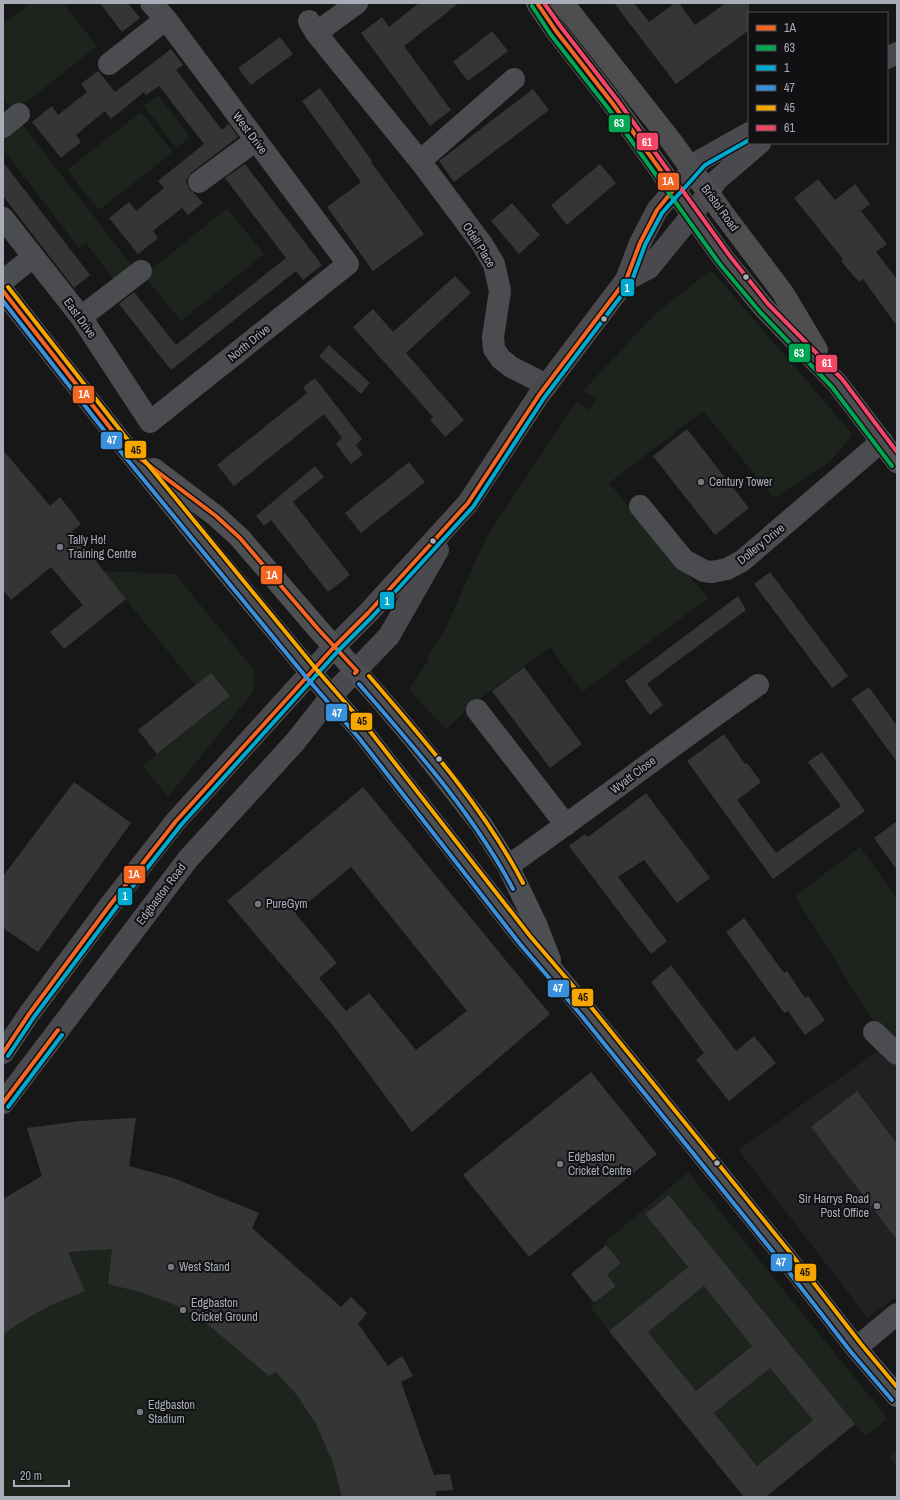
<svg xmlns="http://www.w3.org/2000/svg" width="900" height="1500" viewBox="0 0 900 1500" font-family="'Archivo Narrow',sans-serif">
<rect width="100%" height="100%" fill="#171717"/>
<path fill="#212123" d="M 889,1043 L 897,1054 L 897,1296 L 868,1318 L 738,1150 Z"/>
<path fill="#1d241e" d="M 30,3 L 63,3 L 97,46 L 14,112 L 3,99 L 3,25 Z
M 158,95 L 190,137 L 176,148 L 144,106 Z
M 141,112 L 173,152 L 99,210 L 67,170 Z
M 21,123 L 133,267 L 115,281 L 86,243 L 79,248 L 3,149 L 3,137 Z
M 227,208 L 264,254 L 181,321 L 144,276 Z
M 711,270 L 853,435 L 829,462 L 774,498 L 703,411 L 609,483 L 708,598 L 582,692 L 550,647 L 475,702 L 446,729 L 409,690 L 429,659 L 427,657 L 443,634 L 487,536 L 576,402 L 589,410 L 596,399 L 583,391 L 656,313 Z
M 103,571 L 175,574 L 254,670 L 253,692 L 168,797 L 143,766 L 230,696 L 211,673 L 195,685 Z
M 860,847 L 897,898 L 897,1054 L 878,1029 L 795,896 Z
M 136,1118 L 129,1166 L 173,1178 L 259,1213 L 252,1228 L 341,1307 L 351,1297 L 367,1313 L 358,1324 L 388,1366 L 402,1356 L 413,1376 L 401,1382 L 434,1475 L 450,1474 L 453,1490 L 436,1491 L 436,1497 L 3,1497 L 3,1199 L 42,1176 L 27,1128 L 81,1121 Z
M 688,1172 L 888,1419 L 865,1436 L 669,1195 L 645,1214 L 688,1267 L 609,1331 L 590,1307 L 616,1286 L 607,1275 L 621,1263 L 604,1243 Z
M 704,1286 L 752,1346 L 696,1391 L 648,1332 Z
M 770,1368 L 813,1420 L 757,1466 L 714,1413 Z
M 897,1449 L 897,1466 L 889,1456 Z"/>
<path fill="#353536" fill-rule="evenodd" d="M 100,3 L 128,3 L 140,18 L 122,32 Z
M 419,3 L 459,3 L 404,46 L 451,110 L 430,126 L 361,33 L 382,17 L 389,27 Z
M 614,3 L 634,3 L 649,22 L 675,3 L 679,3 L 695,25 L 726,3 L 749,3 L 749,30 L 676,84 Z
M 492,31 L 508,51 L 468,81 L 453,62 Z
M 280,37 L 293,54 L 251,85 L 238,68 Z
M 171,49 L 183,65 L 176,70 L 222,130 L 229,124 L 238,137 L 192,172 L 188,177 L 186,182 L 189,189 L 195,194 L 203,203 L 188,215 L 182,208 L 153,231 L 158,238 L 138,254 L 109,218 L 129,202 L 136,211 L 164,188 L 158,181 L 204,144 L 159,86 L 146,95 L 144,92 L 111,119 L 105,111 L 76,135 L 81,142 L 61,158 L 32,122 L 52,106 L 58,115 L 87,92 L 81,84 L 98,71 L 115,92 Z
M 320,88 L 372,161 L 371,162 L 424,234 L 373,271 L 327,207 L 361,182 L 302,101 Z
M 533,89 L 549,110 L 454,182 L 439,161 Z
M 3,162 L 90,275 L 74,288 L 3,196 Z
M 245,164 L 322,265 L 303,280 L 296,271 L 171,370 L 119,304 L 134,292 L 176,345 L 286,258 L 225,178 Z
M 600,164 L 616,183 L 567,225 L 551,205 Z
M 818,179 L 835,200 L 855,184 L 870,204 L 861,211 L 887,244 L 876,252 L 897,279 L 897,326 L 863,279 L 859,282 L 841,261 L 843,259 L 794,198 Z
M 512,203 L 540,235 L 519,254 L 491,221 Z
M 455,276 L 471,293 L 406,353 L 464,420 L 445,437 L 430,420 L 433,417 L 353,327 L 373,309 L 393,332 Z
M 329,345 L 370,383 L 361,394 L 319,356 Z
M 315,378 L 362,439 L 356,445 L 363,455 L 351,464 L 336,444 L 342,438 L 324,414 L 234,486 L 217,465 L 307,393 L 303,387 Z
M 687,429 L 749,508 L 715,535 L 653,456 Z
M 3,450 L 50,506 L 60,497 L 81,524 L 72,531 L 126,599 L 64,649 L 50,632 L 83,605 L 51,567 L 11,600 L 3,590 Z
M 409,462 L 425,482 L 361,533 L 345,513 Z
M 315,466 L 324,477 L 293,502 L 350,575 L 328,592 L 271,520 L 264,526 L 256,516 Z
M 770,572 L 848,676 L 832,688 L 754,584 Z
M 738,596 L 746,610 L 647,684 L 663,705 L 650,715 L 625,681 Z
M 524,667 L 582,744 L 550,768 L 492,691 Z
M 211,673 L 230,696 L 157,754 L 138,730 Z
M 869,687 L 897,726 L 897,762 L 851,699 Z
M 724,734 L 745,764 L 747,763 L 761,782 L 737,800 L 776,853 L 841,806 L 808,762 L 822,752 L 865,811 L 773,879 L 687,761 Z
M 74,782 L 131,823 L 38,952 L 3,928 L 3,876 Z
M 363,787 L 550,1014 L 412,1132 L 331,1023 L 227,901 ZM 351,867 L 467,1011 L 416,1050 L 369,993 L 346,1011 L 319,978 L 337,963 L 295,913 Z
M 646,793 L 710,878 L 677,903 L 644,860 L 618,877 L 667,941 L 651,954 L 569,846 L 585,834 L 588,837 Z
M 897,821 L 897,870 L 874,838 Z
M 744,918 L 784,973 L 787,971 L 805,998 L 808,996 L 825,1020 L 805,1035 L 788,1011 L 784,1013 L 726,932 Z
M 671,965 L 736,1051 L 754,1036 L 776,1063 L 729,1101 L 696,1060 L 704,1053 L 651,982 Z
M 591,1072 L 657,1154 L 529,1257 L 463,1175 Z
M 857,1091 L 897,1144 L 897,1240 L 811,1127 Z
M 136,1118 L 129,1166 L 173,1178 L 259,1213 L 252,1228 L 341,1307 L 351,1297 L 367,1313 L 358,1324 L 388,1366 L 402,1356 L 413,1376 L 401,1382 L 434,1475 L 450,1474 L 453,1490 L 436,1491 L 436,1497 L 342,1497 L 333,1463 L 316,1424 L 296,1394 L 276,1372 L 269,1376 L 199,1317 L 171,1303 L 140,1292 L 108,1284 L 112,1249 L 68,1252 L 85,1291 L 49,1306 L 16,1325 L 3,1335 L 3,1199 L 42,1176 L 27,1128 L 81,1121 Z
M 669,1195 L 855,1424 L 766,1497 L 744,1497 L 609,1331 L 688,1267 L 645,1214 ZM 704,1286 L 752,1346 L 696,1391 L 648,1332 ZM 770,1368 L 813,1420 L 757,1466 L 714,1413 Z
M 606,1245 L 621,1263 L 607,1275 L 616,1286 L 594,1303 L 571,1274 Z"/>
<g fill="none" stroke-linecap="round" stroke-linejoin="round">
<path stroke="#4b4c50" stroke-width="22" d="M 309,21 L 316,33 L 420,161 L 482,244 L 494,264 L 500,291 L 493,337 L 494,349 L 501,359 L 511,367 L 547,385
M 316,33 L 357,3
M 109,64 L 166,19
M 3,127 L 19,114
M 420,161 L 514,79
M 199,182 L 256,140
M 3,218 L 81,317 L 150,422 L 348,264 L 166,19 L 151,3
M 3,281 L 33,257
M 81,317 L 141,271
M 640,506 L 684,560 L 704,571 L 712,572 L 727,569 L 742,561 L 882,441
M 477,710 L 566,825
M 508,866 C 592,807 674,744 758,685
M 874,1032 L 897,1054
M 856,1348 L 897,1314"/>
<path stroke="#4a4a4e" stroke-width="22" d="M 887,58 L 897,53
M 626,280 L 649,268 L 693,214 L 717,180 L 760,143
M 3,1053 L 29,1014 L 110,905 L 176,821 L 334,647 L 368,613 L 468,503 L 539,395 L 626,280 L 640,243 L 657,210 L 701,160 L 749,133
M 3,1103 L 188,859 L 295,742 L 332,695 L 389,636 L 438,550"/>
<path stroke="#4d4f52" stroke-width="22" d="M 3,291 L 126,448 L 203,543 L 311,673 L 364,734 L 525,940 L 553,971 L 586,1011 L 783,1254 L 856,1348 L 897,1396
M 154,469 L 216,516 L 240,538 L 318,629 L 383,702 L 415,740 L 481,824 L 508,866 L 536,924 L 550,960"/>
<path stroke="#4e4e51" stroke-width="22" d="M 537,3 L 556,31 L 613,104 L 724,259 L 764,308 L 837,383 L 897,462
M 563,3 L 672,142 L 722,212 L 783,293 L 817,350"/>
<g stroke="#111113" stroke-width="7">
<path id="bus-1" d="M 3,291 L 126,448 L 216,516 L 240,538 L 318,629 L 357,671 L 355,673
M 3,1053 L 29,1014 L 110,905 L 176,821 L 334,647 L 368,613 L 468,503 L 539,395 L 626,280 L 640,243 L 657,210 L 674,189 L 613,104 L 556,31 L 537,3
M 3,1103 L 58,1030"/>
</g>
<g stroke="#111113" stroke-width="7">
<path id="bus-2" d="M 532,6 L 551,35 L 608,108 L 719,263 L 760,312 L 832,387 L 892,466"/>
</g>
<g stroke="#111113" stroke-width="7">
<path id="bus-3" d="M 8,1056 L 34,1017 L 115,909 L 181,825 L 338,651 L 372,617 L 473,507 L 544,398 L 631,283 L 645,245 L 662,213 L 705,165 L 749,140
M 8,1107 L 62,1035"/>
</g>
<g stroke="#111113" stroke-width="7">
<path id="bus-4" d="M 3,301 L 121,452 L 306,677 L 359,738 L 520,944 L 581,1015 L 778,1258 L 851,1352 L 892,1400
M 359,684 C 414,747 474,815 513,889"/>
</g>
<g stroke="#111113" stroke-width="7">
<path id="bus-5" d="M 8,287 L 131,444 L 316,669 L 369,730 L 530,936 L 591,1007 L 788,1250 L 861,1344 L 897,1387
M 369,676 C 424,740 484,808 523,883"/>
</g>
<g stroke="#111113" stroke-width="7">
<path id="bus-6" d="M 544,3 L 561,27 L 618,101 L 729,255 L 768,304 L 842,379 L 897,452"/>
</g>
<use href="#bus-1" stroke="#f26522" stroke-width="4"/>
<use href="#bus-2" stroke="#00a651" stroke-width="4"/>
<use href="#bus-3" stroke="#00a9ce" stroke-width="4"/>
<use href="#bus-4" stroke="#3a90db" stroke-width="4"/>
<use href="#bus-5" stroke="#f7a600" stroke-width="4"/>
<use href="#bus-6" stroke="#f34667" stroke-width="4"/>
</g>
<g fill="#a8adb8" stroke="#111113" stroke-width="1.5">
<circle cx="746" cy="277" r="3.5"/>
<circle cx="604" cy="319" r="3.5"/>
<circle cx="433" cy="541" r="3.5"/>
<circle cx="439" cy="759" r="3.5"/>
<circle cx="717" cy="1163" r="3.5"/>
</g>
<g fill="#757880" stroke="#111113" stroke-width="1.5">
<circle cx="701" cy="482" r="4"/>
<circle cx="60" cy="547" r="4"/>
<circle cx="258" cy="904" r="4"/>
<circle cx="560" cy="1164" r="4"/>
<circle cx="877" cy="1206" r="4"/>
<circle cx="171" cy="1267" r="4"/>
<circle cx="183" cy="1310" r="4"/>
<circle cx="140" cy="1412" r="4"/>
</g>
<g text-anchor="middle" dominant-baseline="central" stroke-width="4" stroke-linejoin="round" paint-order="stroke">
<g font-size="12" fill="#a8adb8" stroke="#111113">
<text transform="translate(250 133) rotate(53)">West Drive</text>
<text transform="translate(720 208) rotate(54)">Bristol Road</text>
<text transform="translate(479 245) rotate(58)">Odell Place</text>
<text transform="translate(80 318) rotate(54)">East Drive</text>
<text transform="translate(249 343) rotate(-39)">North Drive</text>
<text transform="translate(761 544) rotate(-39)">Dollery Drive</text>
<text transform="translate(633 775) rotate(-37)">Wyatt Close</text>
<text transform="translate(161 894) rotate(-53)">Edgbaston Road</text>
</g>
<g font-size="12" fill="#a8adb8" stroke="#111113" text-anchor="start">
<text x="709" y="482">Century Tower</text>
<text x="68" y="540">Tally Ho!<tspan x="68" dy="14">Training Centre</tspan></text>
<text x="266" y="904">PureGym</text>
<text x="568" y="1157">Edgbaston<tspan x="568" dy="14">Cricket Centre</tspan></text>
<text x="869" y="1199" text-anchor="end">Sir Harrys Road<tspan x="869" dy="14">Post Office</tspan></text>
<text x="179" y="1267">West Stand</text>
<text x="191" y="1303">Edgbaston<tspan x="191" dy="14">Cricket Ground</tspan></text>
<text x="148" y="1405">Edgbaston<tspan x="148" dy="14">Stadium</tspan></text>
</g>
</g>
<g stroke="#111113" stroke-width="1.5">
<rect x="608" y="114" width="23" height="19" rx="4" fill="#00a651"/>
<rect x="636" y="132" width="23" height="19" rx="4" fill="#f34667"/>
<rect x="657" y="172" width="23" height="19" rx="4" fill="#f26522"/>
<rect x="620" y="278" width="15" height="19" rx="4" fill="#00a9ce"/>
<rect x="788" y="343" width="23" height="20" rx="4" fill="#00a651"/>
<rect x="815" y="354" width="23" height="19" rx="4" fill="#f34667"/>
<rect x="72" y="385" width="23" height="19" rx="4" fill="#f26522"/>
<rect x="100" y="431" width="23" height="19" rx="4" fill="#3a90db"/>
<rect x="124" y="440" width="23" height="19" rx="4" fill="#f7a600"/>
<rect x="260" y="565" width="23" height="20" rx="4" fill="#f26522"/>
<rect x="379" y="591" width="16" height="19" rx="4" fill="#00a9ce"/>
<rect x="325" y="703" width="23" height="19" rx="4" fill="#3a90db"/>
<rect x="350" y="712" width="23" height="19" rx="4" fill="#f7a600"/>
<rect x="123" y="865" width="23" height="19" rx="4" fill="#f26522"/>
<rect x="117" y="887" width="16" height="19" rx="4" fill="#00a9ce"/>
<rect x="547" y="979" width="23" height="19" rx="4" fill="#3a90db"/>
<rect x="571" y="988" width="23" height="19" rx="4" fill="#f7a600"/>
<rect x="770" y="1253" width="23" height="19" rx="4" fill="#3a90db"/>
<rect x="794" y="1263" width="23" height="19" rx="4" fill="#f7a600"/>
</g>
<g font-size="11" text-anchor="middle" font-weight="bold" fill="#fff">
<text x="619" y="127">63</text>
<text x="647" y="146">61</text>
<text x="668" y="185">1A</text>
<text x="627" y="292">1</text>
<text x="799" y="357">63</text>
<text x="827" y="367">61</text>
<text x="84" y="398">1A</text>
<text x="112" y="444">47</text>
<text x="272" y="579">1A</text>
<text x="387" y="605">1</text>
<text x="337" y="717">47</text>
<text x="134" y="878">1A</text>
<text x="125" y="900">1</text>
<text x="558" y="992">47</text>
<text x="781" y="1266">47</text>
</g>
<g font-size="11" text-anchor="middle" font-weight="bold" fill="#111">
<text x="136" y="454">45</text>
<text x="362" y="725">45</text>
<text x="583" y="1001">45</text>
<text x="805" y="1276">45</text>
</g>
<rect width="900" height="1500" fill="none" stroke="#a8adb8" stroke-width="8"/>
<rect x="748" y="12" width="140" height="132" fill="#111113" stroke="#4d4f55"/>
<rect x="756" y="25" width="20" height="6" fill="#f26522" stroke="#4d4f55"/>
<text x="784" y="32" font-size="12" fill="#a8adb8">1A</text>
<rect x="756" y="45" width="20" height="6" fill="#00a651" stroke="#4d4f55"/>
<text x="784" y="52" font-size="12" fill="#a8adb8">63</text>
<rect x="756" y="65" width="20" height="6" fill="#00a9ce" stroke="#4d4f55"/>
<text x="784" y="72" font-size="12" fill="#a8adb8">1</text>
<rect x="756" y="85" width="20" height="6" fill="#3a90db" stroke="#4d4f55"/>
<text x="784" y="92" font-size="12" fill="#a8adb8">47</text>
<rect x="756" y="105" width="20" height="6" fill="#f7a600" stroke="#4d4f55"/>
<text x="784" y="112" font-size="12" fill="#a8adb8">45</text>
<rect x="756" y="125" width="20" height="6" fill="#f34667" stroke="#4d4f55"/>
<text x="784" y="132" font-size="12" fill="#a8adb8">61</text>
<path d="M14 1480v6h55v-6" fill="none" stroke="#a8adb8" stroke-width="2"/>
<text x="20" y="1480" font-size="12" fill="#a8adb8" stroke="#111113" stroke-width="3" paint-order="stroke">20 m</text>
</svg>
